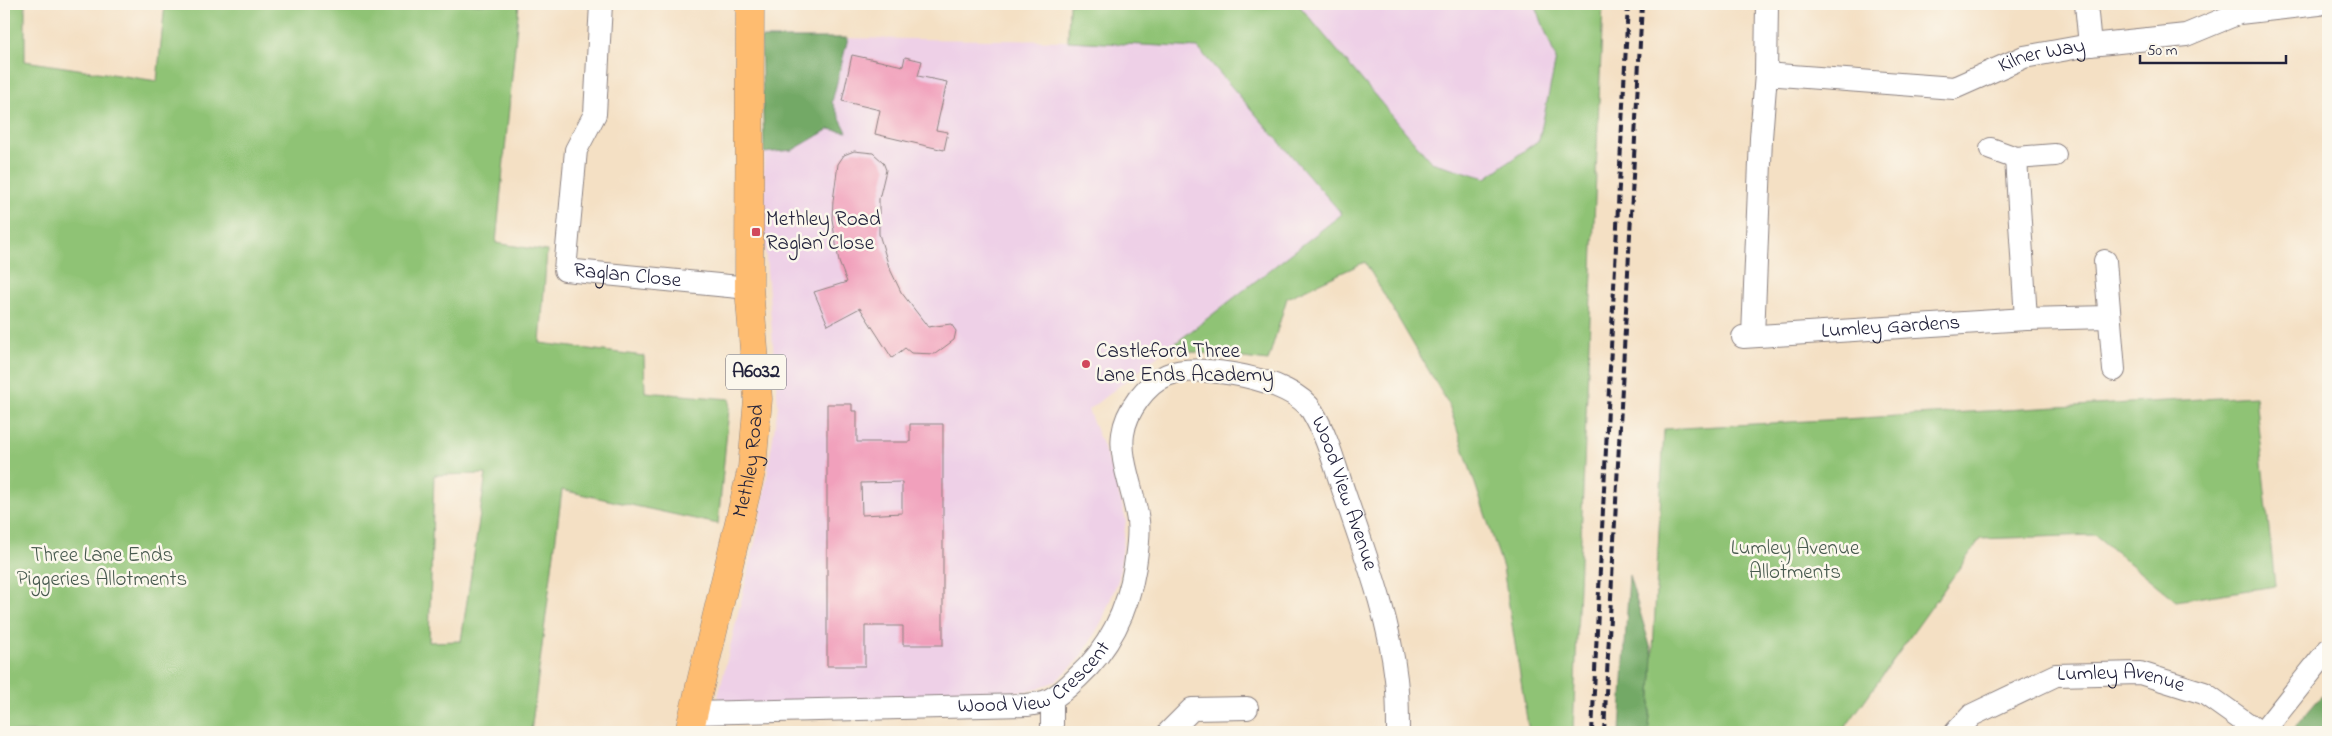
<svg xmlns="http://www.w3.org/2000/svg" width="2332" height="736" viewBox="0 0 2332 736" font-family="'Indie Flower',sans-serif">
<rect width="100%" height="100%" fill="#fbf7ec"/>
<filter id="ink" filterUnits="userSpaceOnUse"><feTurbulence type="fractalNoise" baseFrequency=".02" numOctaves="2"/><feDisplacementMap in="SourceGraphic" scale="10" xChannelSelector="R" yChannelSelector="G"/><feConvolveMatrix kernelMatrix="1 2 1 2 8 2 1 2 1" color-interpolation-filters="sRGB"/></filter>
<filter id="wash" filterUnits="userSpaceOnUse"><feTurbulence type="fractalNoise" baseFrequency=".0096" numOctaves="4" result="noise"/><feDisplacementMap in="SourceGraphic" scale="20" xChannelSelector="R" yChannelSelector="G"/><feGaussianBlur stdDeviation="1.12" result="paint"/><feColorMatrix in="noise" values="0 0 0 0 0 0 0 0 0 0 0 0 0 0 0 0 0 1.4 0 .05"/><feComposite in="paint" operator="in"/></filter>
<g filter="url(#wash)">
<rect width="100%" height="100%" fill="#f4e0c4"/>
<path fill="#eed0e7" d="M 1298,4 L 1535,4 L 1557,59 L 1539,141 L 1486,178 L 1431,163 Z
M 761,37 L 1068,41 L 1198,48 L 1343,214 L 1088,410 L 1112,469 L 1126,520 L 1119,578 L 1102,621 L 1081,658 L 1056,681 L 1031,691 L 732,707 L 718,697 L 759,526 L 778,406 L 762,209 L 764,153 Z"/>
<path fill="#8fc374" stroke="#587258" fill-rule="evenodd" d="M 4,4 L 25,4 L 25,61 L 157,81 L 165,4 L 519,4 L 496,243 L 547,251 L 540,343 L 644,356 L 645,392 L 730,399 L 718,524 L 562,490 L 531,732 L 4,732 ZM 486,474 L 461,641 L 429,642 L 434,475 Z
M 1069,4 L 1298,4 L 1431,162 L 1486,178 L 1539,140 L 1556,59 L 1535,4 L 1603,4 L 1573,732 L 1529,732 L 1503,568 L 1449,405 L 1365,262 L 1287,298 L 1268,361 L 1168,349 L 1342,214 L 1198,48 L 1068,41 Z
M 2255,396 L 2275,586 L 2176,601 L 2095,535 L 1980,539 L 1842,732 L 1649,732 L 1664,429 Z"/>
<path fill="#73a966" stroke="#4a6650" d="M 761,38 L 848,38 L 832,102 L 847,132 L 829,129 L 793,150 L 764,153 Z
M 1629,575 L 1653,656 L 1649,732 L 1620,732 Z
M 2328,688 L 2328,732 L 2291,732 Z"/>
<g id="blocks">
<path fill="#f1a0bc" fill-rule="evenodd" d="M 852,55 L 903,66 L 905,57 L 922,61 L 918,76 L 947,82 L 936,130 L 948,132 L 944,150 L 875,134 L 880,110 L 842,101 Z
M 854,151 L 873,153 L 883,162 L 886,170 L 879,199 L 879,234 L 889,267 L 901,292 L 928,327 L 951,324 L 956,331 L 954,340 L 935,354 L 911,353 L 905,348 L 892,358 L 860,308 L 828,325 L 814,292 L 847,282 L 839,262 L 832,219 L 833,201 L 838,164 L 844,155 Z
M 827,404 L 852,404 L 852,411 L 857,411 L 857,442 L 910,442 L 910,424 L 943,424 L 943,645 L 903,645 L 903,626 L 865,626 L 865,666 L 827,666 ZM 902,482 L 902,513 L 862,515 L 861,483 Z"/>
</g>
</g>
<g filter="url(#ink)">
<use href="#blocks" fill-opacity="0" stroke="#8b8180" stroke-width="1"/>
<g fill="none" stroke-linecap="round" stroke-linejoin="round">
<g stroke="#8b8180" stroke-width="24">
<g id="minor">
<path id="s1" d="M 601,4 L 595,114 L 576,150 L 565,270 L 749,288"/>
<path d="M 2086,4 L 2090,45"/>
<path d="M 1766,74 L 1767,4"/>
<path d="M 1991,149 L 2016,158 L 2055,155"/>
<path d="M 2016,158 L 2026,319"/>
<path d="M 2105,261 L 2114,370"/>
<path id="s2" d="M 1753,336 L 1761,138 L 1766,74 L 1954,88 L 2024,57 L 2090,45 L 2186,35 L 2239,13 L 2319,4"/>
<path id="s3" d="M 1743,337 L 2026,319 L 2109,317"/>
<path d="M 1052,699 L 1052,732"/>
<path id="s4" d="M 693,713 L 1027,705 C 1035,704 1042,703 1049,700 C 1059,695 1069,686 1077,678 C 1110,648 1128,610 1135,566 C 1137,551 1140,536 1138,521 C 1135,495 1119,460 1123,434 C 1126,411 1146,384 1167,375 C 1199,362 1293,379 1312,411 C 1328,437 1336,470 1346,498 C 1366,557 1389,617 1396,679 C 1398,696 1398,715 1398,732"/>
<path d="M 1169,732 L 1192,709 L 1247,708"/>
<path id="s5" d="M 1956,732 L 1972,715 L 2056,675 L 2140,673 L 2204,693 L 2259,732"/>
<path d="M 2263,732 L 2328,650"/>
</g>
</g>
<g stroke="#8b8180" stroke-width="29">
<g id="major">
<path id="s6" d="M 689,732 L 752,468 L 758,399 L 749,288 L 750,4"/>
</g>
</g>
<use href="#minor" stroke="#fff" stroke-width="22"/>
<use href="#major" stroke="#febc70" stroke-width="28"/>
<path stroke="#22223b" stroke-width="4" stroke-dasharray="8 4" stroke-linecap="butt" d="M 1592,732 L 1628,4
M 1604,732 L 1642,4"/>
</g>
</g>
<g fill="#d1495b" stroke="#fbf7ec" stroke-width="2">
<rect x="751" y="227" width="10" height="10" rx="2.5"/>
<circle cx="1086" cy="364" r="5"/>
</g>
<g text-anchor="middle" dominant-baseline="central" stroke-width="5" stroke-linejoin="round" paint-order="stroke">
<rect fill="#fbf7ec" stroke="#636270" stroke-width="1" x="726" y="354.5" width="60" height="35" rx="4"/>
<g font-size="20" font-weight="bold" fill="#22223b">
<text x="756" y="372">A6032</text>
</g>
<g font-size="21" fill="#22223b" stroke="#fbf7ec">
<text stroke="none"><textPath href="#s2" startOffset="545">Kilner Way</textPath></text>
<text stroke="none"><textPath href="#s1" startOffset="334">Raglan Close</textPath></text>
<text stroke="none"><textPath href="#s3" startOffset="148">Lumley Gardens</textPath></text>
<text stroke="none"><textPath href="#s6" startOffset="278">Methley Road</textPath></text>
<text stroke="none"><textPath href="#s4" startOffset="976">Wood View Avenue</textPath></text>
<text stroke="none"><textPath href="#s4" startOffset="351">Wood View Crescent</textPath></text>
<text stroke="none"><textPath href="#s5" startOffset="182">Lumley Avenue</textPath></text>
</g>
<g font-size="21" fill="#22223b" stroke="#fbf7ec" text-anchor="start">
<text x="766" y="220">Methley Road<tspan x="766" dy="24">Raglan Close</tspan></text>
<text x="1096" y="352">Castleford Three<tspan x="1096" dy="24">Lane Ends Academy</tspan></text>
</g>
<g font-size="21" fill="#485a4f" stroke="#fbf7ec">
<text x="1795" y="549">Lumley Avenue<tspan x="1795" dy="24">Allotments</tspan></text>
<text x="102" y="556">Three Lane Ends<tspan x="102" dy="24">Piggeries Allotments</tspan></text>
</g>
</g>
<rect width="2332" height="736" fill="none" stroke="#fbf7ec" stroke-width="20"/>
<path d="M2140 55v8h146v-8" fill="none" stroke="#22223b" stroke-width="2.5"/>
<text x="2147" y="55" font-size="15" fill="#22223b" stroke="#fbf7ec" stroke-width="4" paint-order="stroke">50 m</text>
</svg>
